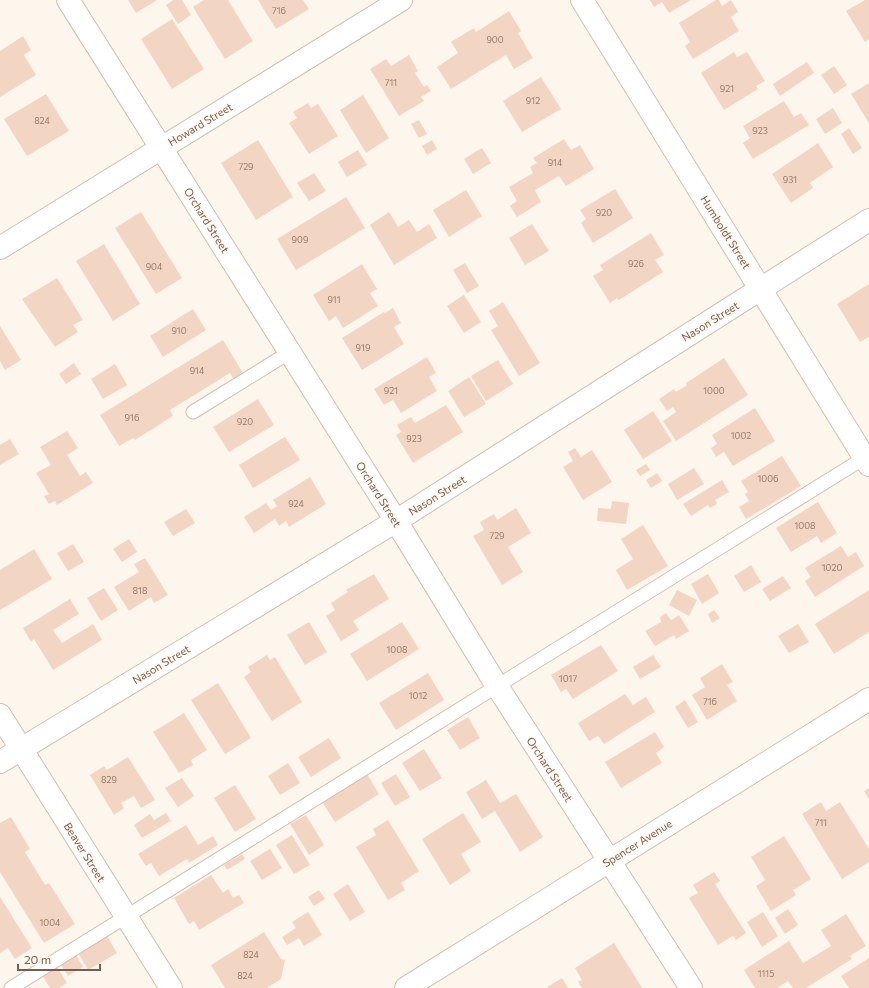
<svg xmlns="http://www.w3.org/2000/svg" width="869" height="988" viewBox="0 0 869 988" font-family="Commissioner,sans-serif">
<rect width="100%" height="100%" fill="#fdf6ec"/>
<path fill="#f3d5c3" d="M 128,0 L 157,0 L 136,13 Z
M 173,0 L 182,0 L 191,15 L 178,24 L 166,5 Z
M 204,0 L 228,0 L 253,41 L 225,59 L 193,7 Z
M 258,0 L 303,0 L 309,9 L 276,29 Z
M 650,0 L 691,0 L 669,13 L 662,2 L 654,7 Z
M 716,0 L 719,0 L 722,6 L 731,0 L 738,12 L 731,17 L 739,31 L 693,59 L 685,46 L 690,42 L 679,23 Z
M 865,0 L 869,0 L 869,39 L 865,42 L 846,11 Z
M 509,11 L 521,31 L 518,33 L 533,58 L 514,69 L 506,55 L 451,89 L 437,67 L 458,53 L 451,42 L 474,28 L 476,32 Z
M 172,19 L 204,69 L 172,89 L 141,39 Z
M 23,36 L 31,50 L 24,55 L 36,75 L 0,97 L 0,51 Z
M 734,52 L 737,57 L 747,52 L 765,81 L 756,86 L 758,89 L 724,110 L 701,73 Z
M 409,55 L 418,71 L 415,73 L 424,87 L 427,85 L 431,91 L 421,97 L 424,101 L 399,116 L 370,69 L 386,59 L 391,66 Z
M 807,62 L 814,73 L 780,96 L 773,84 Z
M 834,66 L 847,85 L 834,94 L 821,75 Z
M 541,77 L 561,109 L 522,132 L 503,101 Z
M 869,83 L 869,123 L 851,94 Z
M 46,94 L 69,131 L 27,156 L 4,119 Z
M 363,95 L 389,138 L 366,153 L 340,110 Z
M 784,101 L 794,117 L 801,113 L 809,125 L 753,159 L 743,143 L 750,138 L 743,126 Z
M 308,103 L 311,108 L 318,104 L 338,136 L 309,154 L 289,123 L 297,118 L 293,112 Z
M 833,108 L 842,123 L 825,134 L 816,119 Z
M 419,120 L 427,134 L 419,138 L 411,124 Z
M 849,128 L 862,148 L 853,154 L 841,134 Z
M 564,139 L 571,150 L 580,145 L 594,169 L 566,186 L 559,176 L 535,190 L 541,202 L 517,217 L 510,206 L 517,201 L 509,187 L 533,173 L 530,167 L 537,163 L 533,158 Z
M 258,140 L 293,197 L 256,220 L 221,163 Z
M 432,140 L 437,149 L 427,155 L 422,146 Z
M 818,143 L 833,167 L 810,183 L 813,188 L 791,203 L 772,174 Z
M 482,148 L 491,163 L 473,174 L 464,159 Z
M 358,150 L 367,165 L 347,177 L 338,162 Z
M 314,173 L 326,191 L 309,201 L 297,183 Z
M 615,189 L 633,218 L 593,243 L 581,223 L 586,219 L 580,210 Z
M 466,190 L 482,216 L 449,237 L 433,210 Z
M 346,197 L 365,228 L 296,270 L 277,239 Z
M 141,212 L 182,278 L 156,294 L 115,228 Z
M 389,212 L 398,227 L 409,220 L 417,232 L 429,224 L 437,238 L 394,265 L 370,225 Z
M 532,224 L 549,251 L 525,265 L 509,238 Z
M 651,233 L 664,255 L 655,260 L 663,272 L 619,300 L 617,298 L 610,303 L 593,276 L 603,270 L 600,265 Z
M 104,244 L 140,304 L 113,321 L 76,261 Z
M 465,263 L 479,286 L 467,293 L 453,270 Z
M 362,264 L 377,289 L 370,293 L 378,306 L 343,328 L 336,316 L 329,321 L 313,295 Z
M 57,278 L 83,320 L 73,325 L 78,332 L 55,347 L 22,299 Z
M 869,284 L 869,337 L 860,342 L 837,304 Z
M 464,295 L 481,322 L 464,333 L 447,306 Z
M 503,302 L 540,363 L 519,376 L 491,330 L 498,326 L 489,311 Z
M 393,308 L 401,323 L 394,327 L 404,344 L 362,370 L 342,338 L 384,312 L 385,313 Z
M 193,309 L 206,330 L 163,357 L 150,336 Z
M 0,326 L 21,360 L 5,370 L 0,361 Z
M 223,340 L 244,375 L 234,380 L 230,373 L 170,410 L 173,416 L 135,440 L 133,438 L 119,446 L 100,415 Z
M 427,357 L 436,373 L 429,377 L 437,391 L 401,413 L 393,400 L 384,405 L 374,389 Z
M 724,358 L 748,395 L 676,441 L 663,421 L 676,412 L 673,407 L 667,411 L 659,399 L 674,389 L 676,392 L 687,385 L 686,383 Z
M 498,360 L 513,384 L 486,401 L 471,376 Z
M 74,363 L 81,374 L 66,384 L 59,374 Z
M 115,364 L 127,385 L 103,399 L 91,379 Z
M 469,377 L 486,404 L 464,417 L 448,391 Z
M 258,399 L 274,425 L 229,452 L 213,427 Z
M 446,405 L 463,432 L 413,463 L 396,435 L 401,432 L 397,425 L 411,417 L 415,423 Z
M 755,408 L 775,441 L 733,466 L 724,452 L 716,457 L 711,448 L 717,444 L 712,435 Z
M 653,411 L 672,441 L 643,459 L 624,430 Z
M 67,431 L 78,448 L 67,455 L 80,476 L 86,472 L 93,483 L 57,505 L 55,501 L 49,504 L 44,496 L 49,494 L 36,473 L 51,465 L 40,447 Z
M 285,437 L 300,460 L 253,488 L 239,465 Z
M 10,439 L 19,454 L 0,465 L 0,445 Z
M 575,448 L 581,457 L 592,450 L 612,482 L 583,500 L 563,467 L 573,461 L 568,452 Z
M 782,456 L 801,486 L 746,519 L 739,507 L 749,501 L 745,494 L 748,492 L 741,481 Z
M 646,464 L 650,470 L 640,476 L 636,470 Z
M 694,468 L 704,484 L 677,500 L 668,484 Z
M 657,473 L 662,481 L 651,488 L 646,480 Z
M 310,477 L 326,504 L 289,527 L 286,521 L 279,526 L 275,519 L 254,533 L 244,517 L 266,503 L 271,510 L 277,506 L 273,500 Z
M 722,480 L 729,492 L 715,500 L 717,504 L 710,508 L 708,505 L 691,516 L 683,504 Z
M 612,501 L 629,503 L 626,524 L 597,521 L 598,508 L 611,509 Z
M 818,502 L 837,533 L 821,543 L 817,536 L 791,552 L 776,528 Z
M 516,508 L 531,533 L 508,547 L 523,572 L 502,585 L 473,536 L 484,530 L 480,522 L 494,514 L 497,520 Z
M 186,509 L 195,523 L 173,536 L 164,522 Z
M 643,525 L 668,566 L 627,590 L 616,570 L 633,559 L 621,539 Z
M 129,539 L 137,552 L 122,562 L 113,549 Z
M 73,544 L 84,562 L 68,571 L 57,553 Z
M 841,546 L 848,557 L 856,552 L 864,566 L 815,597 L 805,581 L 811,577 L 805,568 Z
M 34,549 L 52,579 L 0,610 L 0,570 Z
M 145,558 L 168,595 L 154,603 L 151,597 L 129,611 L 114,587 L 139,572 L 134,564 Z
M 751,565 L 761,582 L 744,592 L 734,576 Z
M 374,574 L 389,599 L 353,621 L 359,630 L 341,641 L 326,616 L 335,610 L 331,603 L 348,592 L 346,590 Z
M 708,574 L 719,593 L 702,604 L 691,584 Z
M 783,576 L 791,588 L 770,601 L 762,589 Z
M 104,588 L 118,610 L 101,621 L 87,598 Z
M 677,590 L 697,600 L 689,616 L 669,605 Z
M 869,590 L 869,632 L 834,654 L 815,624 Z
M 70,599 L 79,614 L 53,630 L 62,643 L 93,624 L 102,640 L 53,670 L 34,639 L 31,642 L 23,628 Z
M 714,610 L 720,618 L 712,623 L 708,614 Z
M 666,613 L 671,620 L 679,615 L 689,631 L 676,639 L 674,635 L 655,646 L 645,631 L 661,622 L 660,617 Z
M 309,622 L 327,652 L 305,665 L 287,635 Z
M 402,622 L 419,649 L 367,681 L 350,654 Z
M 798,624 L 809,642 L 789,653 L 778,636 Z
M 601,645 L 618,671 L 573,699 L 566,689 L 561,692 L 551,675 Z
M 267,655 L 270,660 L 275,657 L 302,702 L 272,721 L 244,677 L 251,672 L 248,667 Z
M 653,655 L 661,667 L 640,679 L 633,667 Z
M 722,664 L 733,682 L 727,685 L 737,701 L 707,720 L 692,695 L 705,687 L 700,678 Z
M 428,673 L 444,700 L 396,730 L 379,703 Z
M 218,683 L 251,738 L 225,754 L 191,700 Z
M 625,694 L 633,705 L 646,697 L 655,712 L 604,744 L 598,736 L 589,741 L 578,723 Z
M 685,700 L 698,722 L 688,728 L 675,707 Z
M 184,713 L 207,750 L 191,760 L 193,765 L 179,773 L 153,732 Z
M 468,717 L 480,738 L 460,750 L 447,730 Z
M 655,732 L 664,747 L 656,753 L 662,763 L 621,788 L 605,762 Z
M 329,738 L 341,758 L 311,777 L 298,757 Z
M 424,749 L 442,778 L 420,791 L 402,763 Z
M 128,757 L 155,800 L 141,808 L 134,796 L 121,803 L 124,808 L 114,815 L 90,775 L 104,766 L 107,770 Z
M 288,763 L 300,783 L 280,795 L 268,776 Z
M 367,774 L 379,794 L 335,822 L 322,802 Z
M 396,774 L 410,797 L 395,806 L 381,783 Z
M 182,778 L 194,796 L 178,807 L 165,788 Z
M 486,780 L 500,803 L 516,794 L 543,837 L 520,852 L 495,811 L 482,819 L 466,792 Z
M 235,785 L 256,819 L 235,832 L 214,798 Z
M 869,788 L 869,799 L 864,791 Z
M 821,802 L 826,811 L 840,802 L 869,849 L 869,862 L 842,879 L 802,814 Z
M 166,813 L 171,821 L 142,838 L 134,825 L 150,814 L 154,820 Z
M 463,813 L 481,842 L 461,854 L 471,871 L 450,885 L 422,839 Z
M 306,815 L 324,845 L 309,855 L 290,824 Z
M 11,817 L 30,849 L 25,852 L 45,885 L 49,883 L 75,924 L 44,943 L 0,872 L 0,823 Z
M 388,820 L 419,871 L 401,883 L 405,890 L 388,900 L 356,847 L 376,835 L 373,829 Z
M 186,825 L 198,845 L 213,836 L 218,845 L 189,863 L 187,859 L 159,876 L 151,863 L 146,866 L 138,854 Z
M 292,835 L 310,865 L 294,874 L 276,845 Z
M 784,836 L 811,879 L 793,890 L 796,895 L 771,911 L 756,886 L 765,880 L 751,857 Z
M 270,849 L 282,868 L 262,880 L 250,861 Z
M 242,854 L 245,859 L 227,870 L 224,865 Z
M 714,872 L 720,881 L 715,884 L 746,933 L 736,940 L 733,936 L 718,945 L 689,898 L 698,893 L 693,885 Z
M 211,875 L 223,893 L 228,889 L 233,898 L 239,895 L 244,903 L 199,930 L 194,921 L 189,924 L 174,898 Z
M 348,884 L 365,912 L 350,921 L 333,894 Z
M 319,890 L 325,899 L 314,906 L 308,897 Z
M 0,897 L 32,948 L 15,959 L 8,948 L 0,953 Z
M 788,909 L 798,925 L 785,934 L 775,918 Z
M 308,912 L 322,935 L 304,946 L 299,938 L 287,945 L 282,937 L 296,928 L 292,922 Z
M 763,912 L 778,936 L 762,947 L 747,922 Z
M 846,914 L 866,946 L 850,956 L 852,959 L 806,988 L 793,988 L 788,981 L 777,988 L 755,988 L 744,970 L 789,941 L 803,963 L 831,946 L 821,930 Z
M 264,932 L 281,959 L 285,960 L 281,979 L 267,988 L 225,988 L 211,965 Z
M 107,936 L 117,953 L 88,970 L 79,954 Z
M 614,943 L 642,988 L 582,988 L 578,982 L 582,980 L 575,968 Z
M 76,955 L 83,967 L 68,976 L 61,965 Z
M 869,958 L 869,988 L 849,988 L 841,976 Z
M 57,967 L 67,983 L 59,988 L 50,988 L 42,975 Z
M 562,978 L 568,988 L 548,988 L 547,987 Z"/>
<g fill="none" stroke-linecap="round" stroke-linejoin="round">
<g stroke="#d1beb0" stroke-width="15">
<path id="lane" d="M 193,412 L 290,352
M 11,988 L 869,455"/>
</g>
<g stroke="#d1beb0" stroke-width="24">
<path id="street" d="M 68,0 L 396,521 L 497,686 L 691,988
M 0,248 L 401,0
M 0,715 L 171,988
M 0,762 L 396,521 L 869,220"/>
</g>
<g stroke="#d6c0b0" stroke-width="24">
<path id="secondary" d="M 582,0 L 869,465
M 406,988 L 869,699"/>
</g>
<use href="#lane" stroke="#fff" stroke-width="13"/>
<use href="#street" stroke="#fff" stroke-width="22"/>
<use href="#secondary" stroke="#fff" stroke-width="22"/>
</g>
<g text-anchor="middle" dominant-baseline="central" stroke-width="3.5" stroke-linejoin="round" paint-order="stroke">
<g font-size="9" fill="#987a6a">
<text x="279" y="10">716</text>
<text x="495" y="39">900</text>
<text x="391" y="82">711</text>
<text x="727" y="88">921</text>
<text x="533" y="100">912</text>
<text x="42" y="120">824</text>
<text x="760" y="130">923</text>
<text x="555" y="162">914</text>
<text x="246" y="166">729</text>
<text x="790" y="179">931</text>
<text x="604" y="212">920</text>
<text x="300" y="239">909</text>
<text x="636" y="263">926</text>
<text x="154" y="266">904</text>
<text x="334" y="299">911</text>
<text x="179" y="330">910</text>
<text x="363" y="347">919</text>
<text x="197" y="370">914</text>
<text x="391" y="390">921</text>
<text x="714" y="390">1000</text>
<text x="132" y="417">916</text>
<text x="245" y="421">920</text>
<text x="741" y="435">1002</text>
<text x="414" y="438">923</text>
<text x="768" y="478">1006</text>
<text x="296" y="503">924</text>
<text x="805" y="525">1008</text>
<text x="497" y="535">729</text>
<text x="832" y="567">1020</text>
<text x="140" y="590">818</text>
<text x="397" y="649">1008</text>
<text x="568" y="678">1017</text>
<text x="418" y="695">1012</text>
<text x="710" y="701">716</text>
<text x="109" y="779">829</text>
<text x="821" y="822">711</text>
<text x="50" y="922">1004</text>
<text x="251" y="954">824</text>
<text x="766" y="973">1115</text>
<text x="245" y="975">824</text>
</g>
<g font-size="11" fill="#7a5c4d" stroke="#fffaf3">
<text transform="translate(200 124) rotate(-31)">Howard Street</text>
<text transform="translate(207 220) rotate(58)">Orchard Street</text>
<text transform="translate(726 232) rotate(58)">Humboldt Street</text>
<text transform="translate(710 321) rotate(-32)">Nason Street</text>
<text transform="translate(379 494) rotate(58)">Orchard Street</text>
<text transform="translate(437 495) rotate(-32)">Nason Street</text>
<text transform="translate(161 664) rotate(-31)">Nason Street</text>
<text transform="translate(550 769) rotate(57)">Orchard Street</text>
<text transform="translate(637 843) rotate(-32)">Spencer Avenue</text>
<text transform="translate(85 852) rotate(58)">Beaver Street</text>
</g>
</g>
<path d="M18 964v6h82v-6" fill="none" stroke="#7a5c4d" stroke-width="2"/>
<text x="24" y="964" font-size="12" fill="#7a5c4d" stroke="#fffaf3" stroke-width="3" paint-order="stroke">20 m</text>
</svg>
